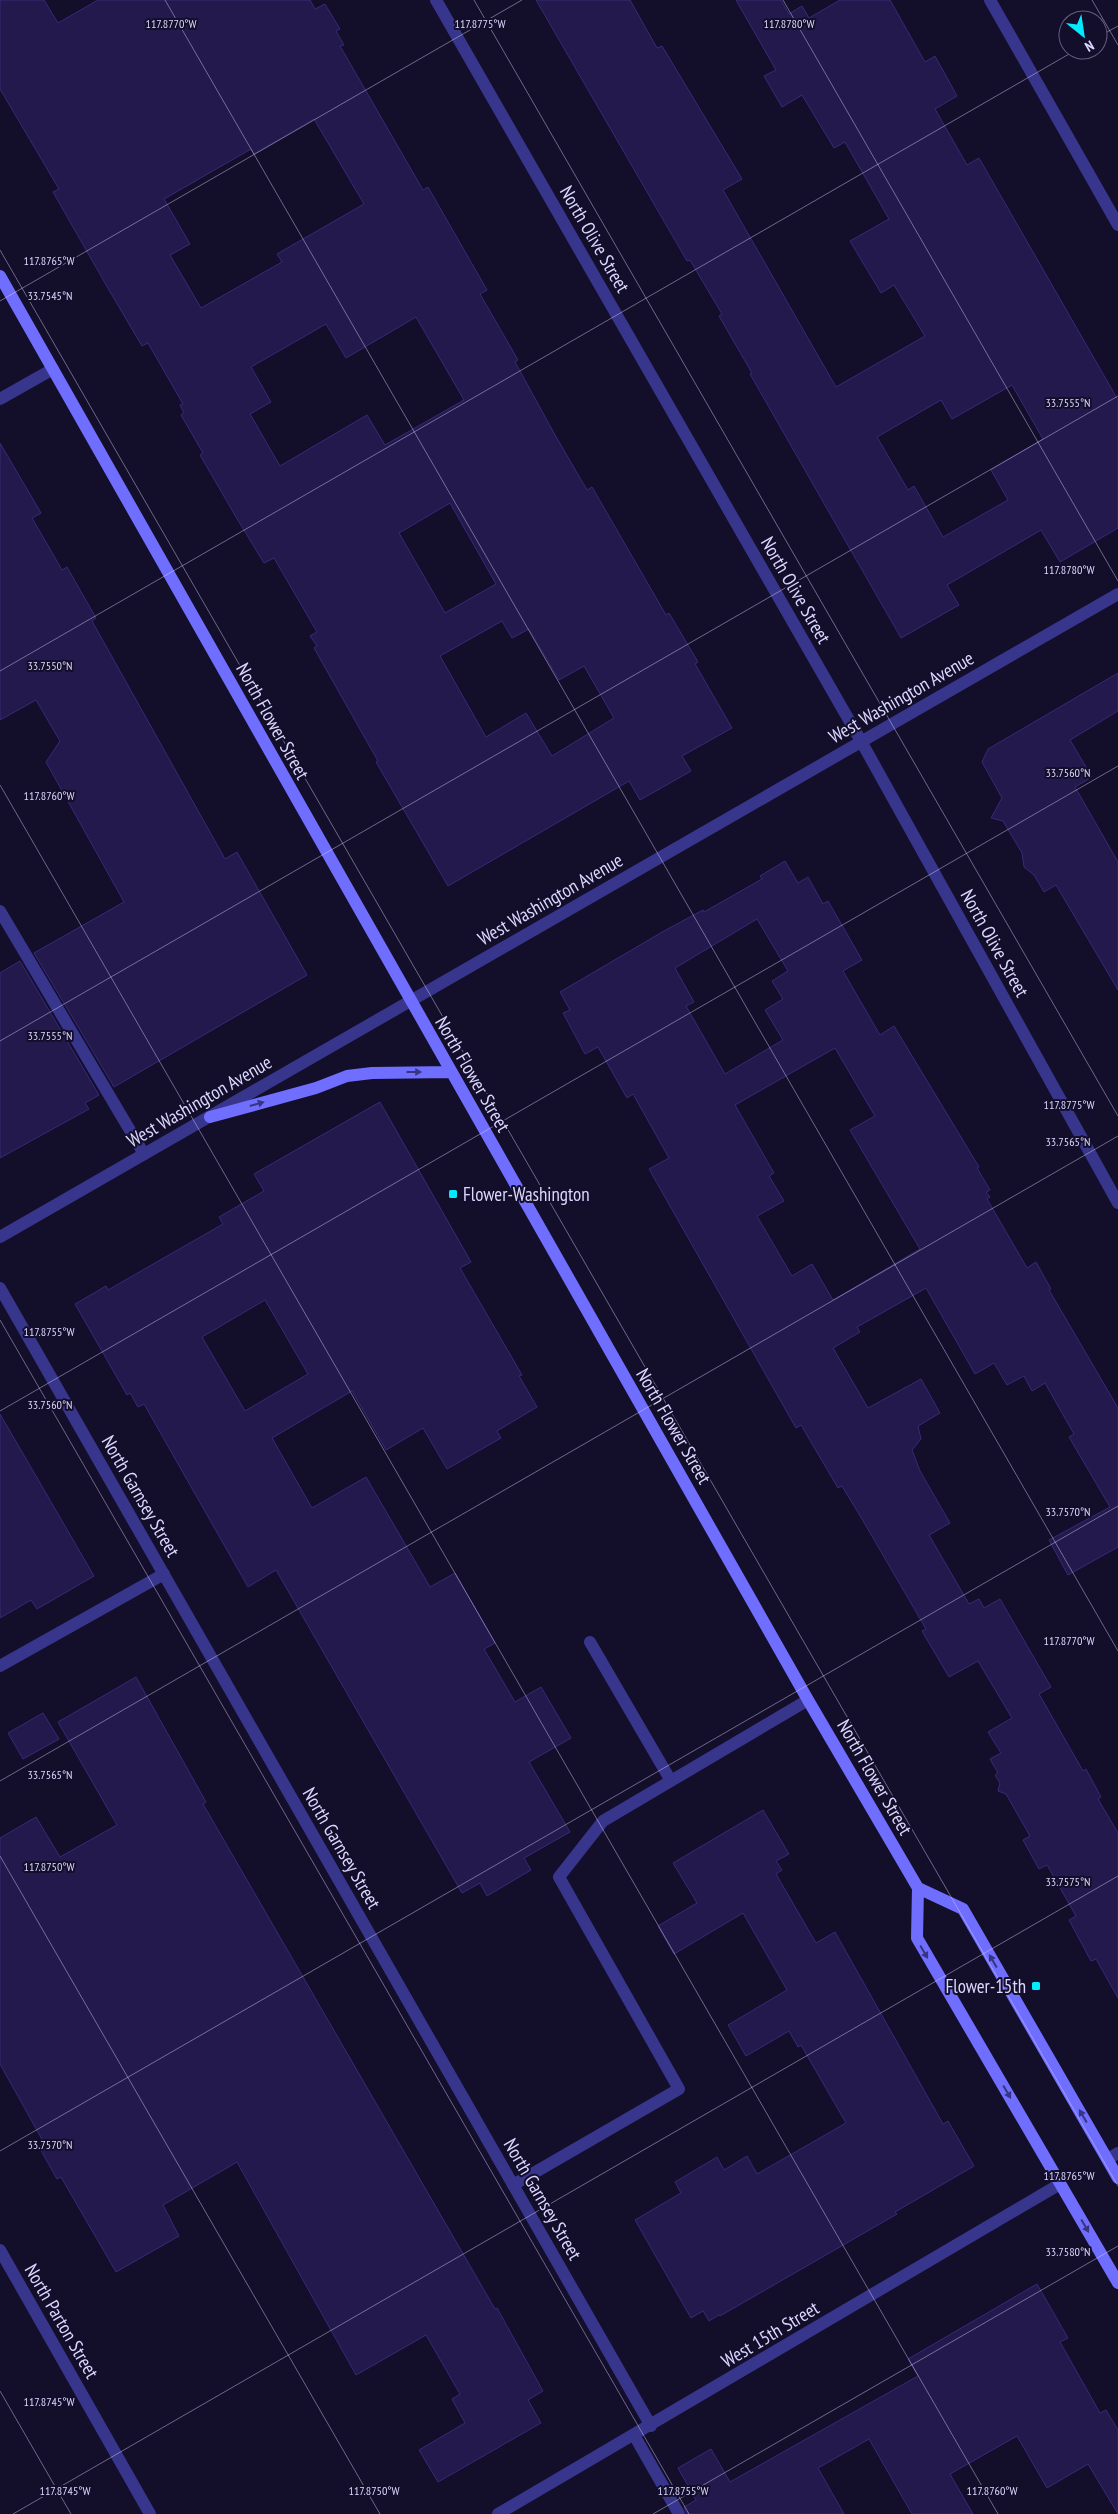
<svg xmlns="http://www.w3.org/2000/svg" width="1118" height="2514" viewBox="0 0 1118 2514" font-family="'PT Sans Narrow',sans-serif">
<rect width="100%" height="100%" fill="#130e2a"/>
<path fill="#23194c" stroke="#382a79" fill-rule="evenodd" d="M 0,0 L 44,0 L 58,23 L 98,0 L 310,0 L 315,9 L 325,4 L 340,29 L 336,31 L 344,45 L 340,46 L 423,190 L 428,187 L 487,290 L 480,294 L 518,360 L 515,362 L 555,435 L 587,490 L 592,487 L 666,615 L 669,613 L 698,662 L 695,664 L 732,728 L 682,756 L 691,771 L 640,800 L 629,781 L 448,886 L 376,762 L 378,761 L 314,648 L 317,646 L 310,636 L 317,632 L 274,558 L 264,563 L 236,517 L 200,455 L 203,453 L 181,415 L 184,413 L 180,405 L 183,404 L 148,343 L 142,346 L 109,290 L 53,192 L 59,189 L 0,89 ZM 314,119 L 364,204 L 277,254 L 282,262 L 201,308 L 170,255 L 190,244 L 164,199 L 251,149 L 254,154 ZM 416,317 L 464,400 L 385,445 L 367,415 L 280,466 L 250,414 L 271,402 L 251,367 L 326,324 L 346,358 ZM 450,503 L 496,584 L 445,613 L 399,533 ZM 502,621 L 512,638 L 529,629 L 559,680 L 584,666 L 614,718 L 552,756 L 526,713 L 486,737 L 440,656 Z
M 536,0 L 630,0 L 657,48 L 662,46 L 742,179 L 723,190 L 836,387 L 925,336 L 894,285 L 881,293 L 850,241 L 889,219 L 845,142 L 834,148 L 802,95 L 782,107 L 764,76 L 776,70 L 736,0 L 781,0 L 789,14 L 802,6 L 809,18 L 840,0 L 890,0 L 925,62 L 935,56 L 957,96 L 935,109 L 967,165 L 979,158 L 1118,400 L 1118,528 L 1060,562 L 1041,530 L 947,585 L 959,605 L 901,638 L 750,374 L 752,373 L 719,316 L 722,314 L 690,260 L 687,261 ZM 1012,385 L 1043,439 L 991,470 L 1008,500 L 943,537 L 914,486 L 908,490 L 877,437 L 941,400 L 952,419 Z
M 0,443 L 41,513 L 32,518 L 62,570 L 67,567 L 96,618 L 92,621 L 225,859 L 237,852 L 307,975 L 114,1087 L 34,953 L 124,902 L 46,762 L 60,741 L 36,700 L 0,720 Z
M 1118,673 L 1118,711 L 1070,740 L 1092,777 L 1075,787 L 1118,862 L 1118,990 L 1056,885 L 1044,892 L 1034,875 L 1024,867 L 1022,853 L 1003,821 L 991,818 L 1002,798 L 982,762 L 988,749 Z
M 785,861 L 798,883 L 808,877 L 823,904 L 828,901 L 862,960 L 843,971 L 880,1035 L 894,1026 L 979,1167 L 977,1168 L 990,1190 L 986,1192 L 990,1197 L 987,1199 L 1027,1268 L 1036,1262 L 1051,1289 L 1049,1290 L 1118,1408 L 1118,1547 L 1068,1575 L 1049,1540 L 1110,1507 L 1069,1437 L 1074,1434 L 1045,1383 L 1032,1391 L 1024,1376 L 1007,1385 L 994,1363 L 975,1374 L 926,1288 L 857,1327 L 860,1332 L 833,1348 L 868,1408 L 921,1379 L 940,1413 L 918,1426 L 921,1439 L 912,1450 L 920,1471 L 950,1523 L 929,1535 L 969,1604 L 979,1599 L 984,1608 L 1000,1599 L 1051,1687 L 1039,1694 L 1083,1771 L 1086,1769 L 1101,1797 L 1098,1799 L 1118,1833 L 1118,1998 L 1096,1959 L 1091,1961 L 1069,1920 L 1076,1916 L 1047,1865 L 1039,1869 L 1023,1840 L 1030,1836 L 1006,1794 L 998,1791 L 1000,1783 L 995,1775 L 998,1773 L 990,1759 L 1001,1753 L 988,1732 L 1012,1718 L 978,1661 L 949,1677 L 922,1631 L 926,1629 L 862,1519 L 842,1486 L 838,1488 L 801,1425 L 796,1428 L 649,1169 L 669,1158 L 633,1094 L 627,1098 L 598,1047 L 585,1054 L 563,1013 L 570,1010 L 560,992 L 664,931 L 703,910 L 704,912 L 762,879 L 760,876 ZM 757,919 L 788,971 L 772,981 L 783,999 L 765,1010 L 783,1040 L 725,1074 L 686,1006 L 694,1002 L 675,968 ZM 835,1048 L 875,1116 L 850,1130 L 920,1249 L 833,1300 L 812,1264 L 792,1276 L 757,1216 L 784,1201 L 769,1176 L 774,1173 L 735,1105 Z
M 20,961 L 99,1095 L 85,1103 L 89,1109 L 0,1158 L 0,973 Z
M 380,1102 L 471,1262 L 460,1268 L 522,1375 L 519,1376 L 537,1407 L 497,1431 L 501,1438 L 447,1469 L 423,1428 L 386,1450 L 352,1391 L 272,1438 L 312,1508 L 366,1477 L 430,1587 L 455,1573 L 495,1643 L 484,1649 L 515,1702 L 541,1687 L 571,1738 L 529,1762 L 570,1832 L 524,1858 L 531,1870 L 487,1896 L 480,1883 L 462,1893 L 276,1570 L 248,1587 L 144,1404 L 138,1407 L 130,1393 L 127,1395 L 75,1304 L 106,1286 L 108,1290 L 223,1224 L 219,1217 L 264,1191 L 254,1174 ZM 265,1300 L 308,1374 L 245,1411 L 202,1337 Z
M 0,1414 L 94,1576 L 37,1609 L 31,1600 L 0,1618 Z
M 136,1677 L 206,1802 L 203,1804 L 495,2309 L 497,2308 L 543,2391 L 528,2400 L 541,2423 L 438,2482 L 419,2450 L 465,2423 L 452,2399 L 460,2394 L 426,2335 L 356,2375 L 237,2162 L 163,2205 L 179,2236 L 116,2272 L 61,2177 L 57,2179 L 39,2147 L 44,2143 L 0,2064 L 0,1838 L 36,1817 L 60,1857 L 117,1825 L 58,1722 Z
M 43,1713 L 59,1739 L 23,1759 L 8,1733 Z
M 763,1810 L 789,1854 L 776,1861 L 782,1870 L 776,1874 L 816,1943 L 835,1932 L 943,2124 L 948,2121 L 974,2166 L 895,2212 L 897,2214 L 720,2316 L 719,2315 L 709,2321 L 703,2311 L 691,2318 L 635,2220 L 681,2193 L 675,2182 L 717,2157 L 724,2170 L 747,2156 L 757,2174 L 846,2123 L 801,2045 L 798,2047 L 789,2031 L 746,2056 L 728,2025 L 787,1990 L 743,1913 L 674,1954 L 658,1926 L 697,1903 L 673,1863 Z
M 1037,2284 L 1068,2338 L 1060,2342 L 1100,2413 L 1106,2410 L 1118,2430 L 1118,2514 L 1088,2464 L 1047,2488 L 1017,2436 L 950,2474 L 973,2514 L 912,2514 L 869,2439 L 818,2468 L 844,2514 L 687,2514 L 684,2507 L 696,2500 L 678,2468 L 711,2449 L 730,2482 L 918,2376 L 908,2359 Z"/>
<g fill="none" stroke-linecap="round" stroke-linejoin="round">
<path stroke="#38368c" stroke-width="12" d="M 0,399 L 53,369
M 0,911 L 144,1154
M 590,1642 L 671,1781
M 0,1666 L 164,1574
M 513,2185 L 679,2089 L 559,1877 L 603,1821 L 808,1700"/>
<path stroke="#38368c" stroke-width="12" d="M 436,0 L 861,741 L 1118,1203
M 990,0 L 1118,225
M 0,1288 L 651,2426
M 1108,2159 L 1118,2153
M 0,2250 L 150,2514
M 634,2435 L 679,2514
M 498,2514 L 1060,2184"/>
<path stroke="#38368c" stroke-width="12" d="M 0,1237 L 1118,594"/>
<path stroke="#6f6eff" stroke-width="12" d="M 0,276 L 808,1700 L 918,1888 L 917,1938 L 1118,2283
M 210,1117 L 316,1088 L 347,1076 L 372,1073 L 451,1072
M 918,1888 L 963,1909 L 1118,2178"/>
</g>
<defs><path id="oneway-solid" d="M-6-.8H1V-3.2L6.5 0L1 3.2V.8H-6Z" transform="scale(1.25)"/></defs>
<g fill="#38347f">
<use href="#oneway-solid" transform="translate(414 1072)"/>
<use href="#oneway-solid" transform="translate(257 1104) rotate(-16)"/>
<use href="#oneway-solid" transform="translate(924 1952) rotate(60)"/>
<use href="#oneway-solid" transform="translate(993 1961) rotate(-120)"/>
<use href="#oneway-solid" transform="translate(1007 2092) rotate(60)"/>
<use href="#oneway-solid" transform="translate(1083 2116) rotate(-120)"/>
<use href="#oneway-solid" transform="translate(1085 2226) rotate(60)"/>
</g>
<path fill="none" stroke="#dbd7ff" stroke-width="1" stroke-opacity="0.45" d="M 165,0 L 1118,1651M 474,0 L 1118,1116M 783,0 L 1118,581M 1092,0 L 1118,45M 1098,37 L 1118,26M 0,250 L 1118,2186M 0,301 L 522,0M 0,671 L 1076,50M 0,785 L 998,2514M 0,1041 L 1118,396M 0,1320 L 689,2514M 0,1411 L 1118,766M 0,1781 L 1118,1136M 0,1856 L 380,2514M 0,2151 L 1118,1506M 0,2391 L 71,2514M 13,2514 L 1118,1876M 653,2514 L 1118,2246"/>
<g fill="#03eaff" stroke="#130e2a" stroke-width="2">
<rect x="448" y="1189" width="10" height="10" rx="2.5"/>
<rect x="1031" y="1981" width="10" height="10" rx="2.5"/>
</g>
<g text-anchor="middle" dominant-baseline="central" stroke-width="4" stroke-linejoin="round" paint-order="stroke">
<g font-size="19" fill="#dbd7ff" stroke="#130e2a">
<text transform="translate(595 239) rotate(60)">North Olive Street</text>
<text transform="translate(796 590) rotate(60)">North Olive Street</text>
<text transform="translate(901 697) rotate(-30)">West Washington Avenue</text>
<text transform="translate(273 721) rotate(61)">North Flower Street</text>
<text transform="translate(550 899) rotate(-30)">West Washington Avenue</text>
<text transform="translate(995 943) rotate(61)">North Olive Street</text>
<text transform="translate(473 1074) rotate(60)">North Flower Street</text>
<text transform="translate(199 1101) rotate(-30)">West Washington Avenue</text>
<text transform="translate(674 1426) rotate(60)">North Flower Street</text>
<text transform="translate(141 1496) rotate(60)">North Garnsey Street</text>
<text transform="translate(875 1777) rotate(60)">North Flower Street</text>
<text transform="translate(342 1848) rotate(60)">North Garnsey Street</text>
<text transform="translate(543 2199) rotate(60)">North Garnsey Street</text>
<text transform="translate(62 2321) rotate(60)">North Parton Street</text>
<text transform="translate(770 2334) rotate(-31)">West 15th Street</text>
</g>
<g font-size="19" fill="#dbd7ff" stroke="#130e2a" text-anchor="start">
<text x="463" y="1194">Flower-Washington</text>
<text x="1026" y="1986" text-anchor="end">Flower-15th</text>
</g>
</g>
<g font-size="12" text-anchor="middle" fill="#dbd7ff" stroke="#130e2a" stroke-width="4" stroke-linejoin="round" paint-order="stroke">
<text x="789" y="28">117.8780°W</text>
<text x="171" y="28">117.8770°W</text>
<text x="480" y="28">117.8775°W</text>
<text x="49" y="265">117.8765°W</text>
<text x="50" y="300">33.7545°N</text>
<text x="1068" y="407">33.7555°N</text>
<text x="1069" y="574">117.8780°W</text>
<text x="50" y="670">33.7550°N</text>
<text x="1068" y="777">33.7560°N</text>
<text x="49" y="800">117.8760°W</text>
<text x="50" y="1040">33.7555°N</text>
<text x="1069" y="1109">117.8775°W</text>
<text x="1068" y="1146">33.7565°N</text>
<text x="49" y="1336">117.8755°W</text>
<text x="50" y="1409">33.7560°N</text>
<text x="1068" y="1516">33.7570°N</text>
<text x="1069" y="1645">117.8770°W</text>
<text x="50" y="1779">33.7565°N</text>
<text x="49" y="1871">117.8750°W</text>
<text x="1068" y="1886">33.7575°N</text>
<text x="50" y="2149">33.7570°N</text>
<text x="1069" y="2180">117.8765°W</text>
<text x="1068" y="2256">33.7580°N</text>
<text x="49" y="2406">117.8745°W</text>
<text x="65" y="2495">117.8745°W</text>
<text x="374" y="2495">117.8750°W</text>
<text x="683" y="2495">117.8755°W</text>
<text x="992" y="2495">117.8760°W</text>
</g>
<g transform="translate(1083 35) rotate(150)"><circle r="24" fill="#130e2a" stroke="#635e7f"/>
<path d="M0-4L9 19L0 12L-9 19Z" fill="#03eaff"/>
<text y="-8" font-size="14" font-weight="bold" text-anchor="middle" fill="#dbd7ff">N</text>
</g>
</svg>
